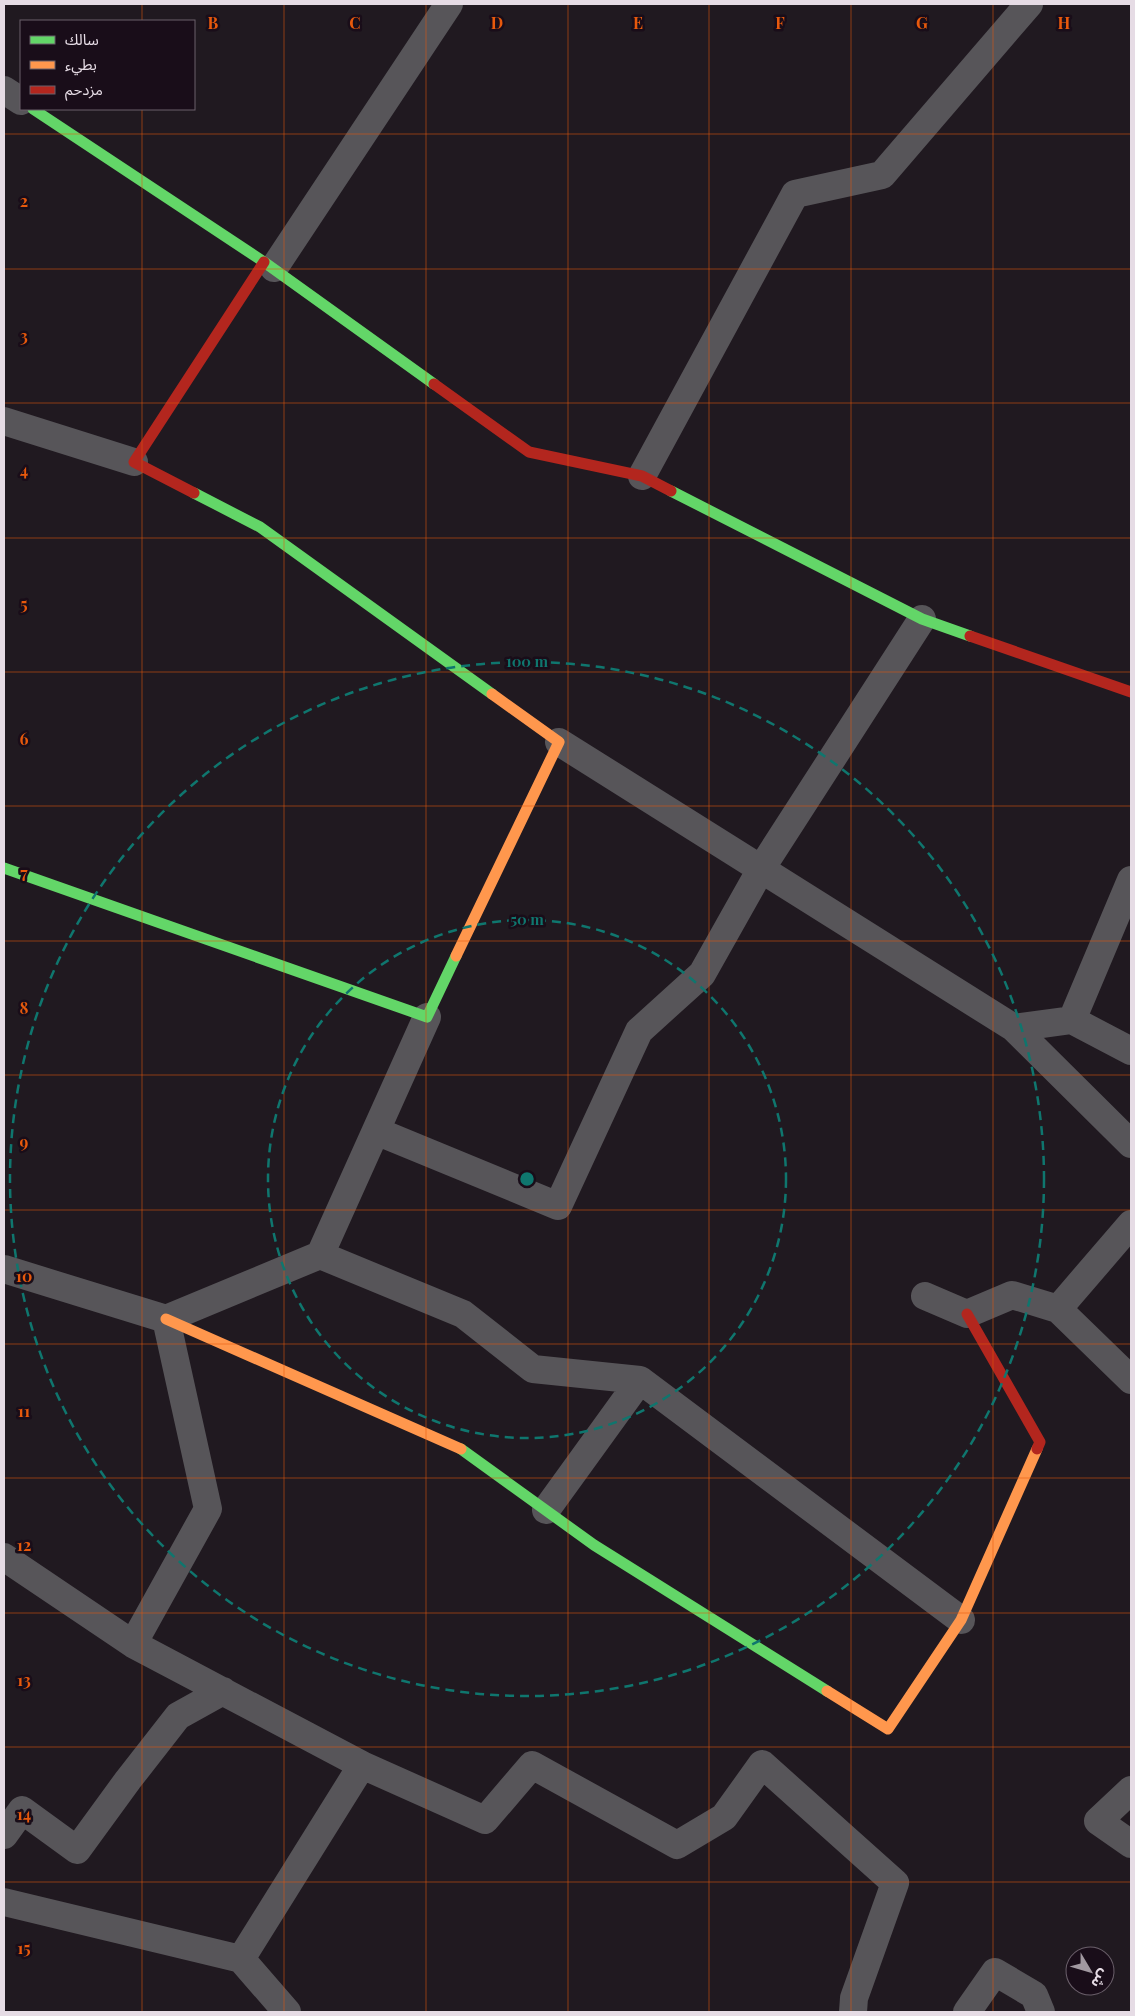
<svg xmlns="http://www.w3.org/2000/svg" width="1135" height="2016" viewBox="0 0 1135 2016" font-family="'Playfair Display','Noto Sans Arabic',serif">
<rect width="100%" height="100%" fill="#201920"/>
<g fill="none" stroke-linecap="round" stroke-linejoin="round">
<path stroke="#575559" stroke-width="28" d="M 4,90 L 21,101
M 274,268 L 449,4
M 4,421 L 134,462
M 642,476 L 795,194 L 882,175 L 1029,4
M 559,742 L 1014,1028 L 1131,1144
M 1072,1020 L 1131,880
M 1014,1028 L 1072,1020 L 1131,1051
M 376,1131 L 558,1206 L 639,1031 L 702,974 L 761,869 L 922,619
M 1131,1224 L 1058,1309 L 1131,1380
M 320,1255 L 463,1314 L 533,1369 L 640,1380 L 961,1620
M 4,1269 L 166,1319 L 320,1255 L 427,1017
M 925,1296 L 967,1314 L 1012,1295 L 1058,1309
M 546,1510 L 640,1380
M 4,1557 L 133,1644 L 362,1765 L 241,1959
M 133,1644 L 208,1509 L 166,1319
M 362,1765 L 485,1820 L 532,1765 L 677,1845 L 724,1817 L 762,1764 L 895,1883 L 854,1998 L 853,2012
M 1131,1790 L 1098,1821 L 1131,1844
M 4,1835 L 22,1810 L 77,1850 L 128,1780 L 178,1716 L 223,1691
M 4,1902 L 241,1959 L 287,2012
M 967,2012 L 995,1972 L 1034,1995 L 1041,2012"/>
<path stroke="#63d668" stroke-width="11" d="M 33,109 L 264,262 L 434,384
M 671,491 L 922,619 L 970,636
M 194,493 L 260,527 L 492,694
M 4,868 L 427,1017 L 456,956
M 461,1449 L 594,1545 L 827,1691"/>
<path stroke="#ff974d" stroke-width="11" d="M 456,956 L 559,742 L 492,694
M 166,1319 L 461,1449
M 827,1691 L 888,1729 L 961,1620 L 1037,1449"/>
<path stroke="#b3261e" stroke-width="11" d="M 434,384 L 529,452 L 642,476 L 671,491
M 194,493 L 134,462 L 264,262
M 970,636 L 1131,692
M 967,1314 L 1040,1442 L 1037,1449"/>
</g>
<path fill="none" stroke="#e8590c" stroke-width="1" stroke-opacity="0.55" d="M 142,4 L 142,21M 284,4 L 284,2012M 426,4 L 426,2012M 568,4 L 568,2012M 709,4 L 709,2012M 851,4 L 851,2012M 993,4 L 993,2012M 142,109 L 142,2012M 4,134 L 1131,134M 4,269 L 1131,269M 4,403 L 1131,403M 4,538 L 1131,538M 4,672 L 1131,672M 4,806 L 1131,806M 4,941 L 1131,941M 4,1075 L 1131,1075M 4,1210 L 1131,1210M 4,1344 L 1131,1344M 4,1478 L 1131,1478M 4,1613 L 1131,1613M 4,1747 L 1131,1747M 4,1882 L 1131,1882"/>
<g fill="none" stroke="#0f766e" stroke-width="2.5" stroke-dasharray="9 6">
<circle cx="527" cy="1179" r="259"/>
<circle cx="527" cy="1179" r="517"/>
</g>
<g font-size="16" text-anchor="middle" font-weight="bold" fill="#e8590c" stroke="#190d19" stroke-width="5" stroke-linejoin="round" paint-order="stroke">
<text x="213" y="29">B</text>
<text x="355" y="29">C</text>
<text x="497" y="29">D</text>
<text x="638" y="29">E</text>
<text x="780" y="29">F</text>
<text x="922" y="29">G</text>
<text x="1064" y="29">H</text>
<text x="24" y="207">2</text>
<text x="24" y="342">3</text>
<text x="24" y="476">4</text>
<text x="24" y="610">5</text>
<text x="24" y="745">6</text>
<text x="24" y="879">7</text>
<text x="24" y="1014">8</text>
<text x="24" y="1148">9</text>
<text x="24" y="1282">10</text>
<text x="24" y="1417">11</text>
<text x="24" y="1551">12</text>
<text x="24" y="1686">13</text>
<text x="24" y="1820">14</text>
<text x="24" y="1954">15</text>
</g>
<circle cx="527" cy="1179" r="8" fill="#0f766e" stroke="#190d19" stroke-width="2.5"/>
<g font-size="15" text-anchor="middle" font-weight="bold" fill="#0f766e" stroke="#190d19" stroke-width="5" stroke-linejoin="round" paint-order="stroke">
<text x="527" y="667">100 m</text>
<text x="527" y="925">50 m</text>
</g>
<rect width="1135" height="2016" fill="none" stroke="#e6dce5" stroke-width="10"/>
<rect x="20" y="20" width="175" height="90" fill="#190d19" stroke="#6b606b"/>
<rect x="30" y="36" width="25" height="8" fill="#63d668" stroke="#6b606b"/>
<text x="65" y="45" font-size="15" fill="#e6dce5">سالك</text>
<rect x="30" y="61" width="25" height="8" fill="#ff974d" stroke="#6b606b"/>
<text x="65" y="70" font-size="15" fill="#e6dce5">بطيء</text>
<rect x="30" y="86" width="25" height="8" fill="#b3261e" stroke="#6b606b"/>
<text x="65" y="95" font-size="15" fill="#e6dce5">مزدحم</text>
<g transform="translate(1090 1971) rotate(128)"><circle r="24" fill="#190d19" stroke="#6b606b"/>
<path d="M0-4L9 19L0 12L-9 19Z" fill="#a198a0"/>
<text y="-8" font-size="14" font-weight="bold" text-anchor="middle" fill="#e6dce5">ش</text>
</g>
</svg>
